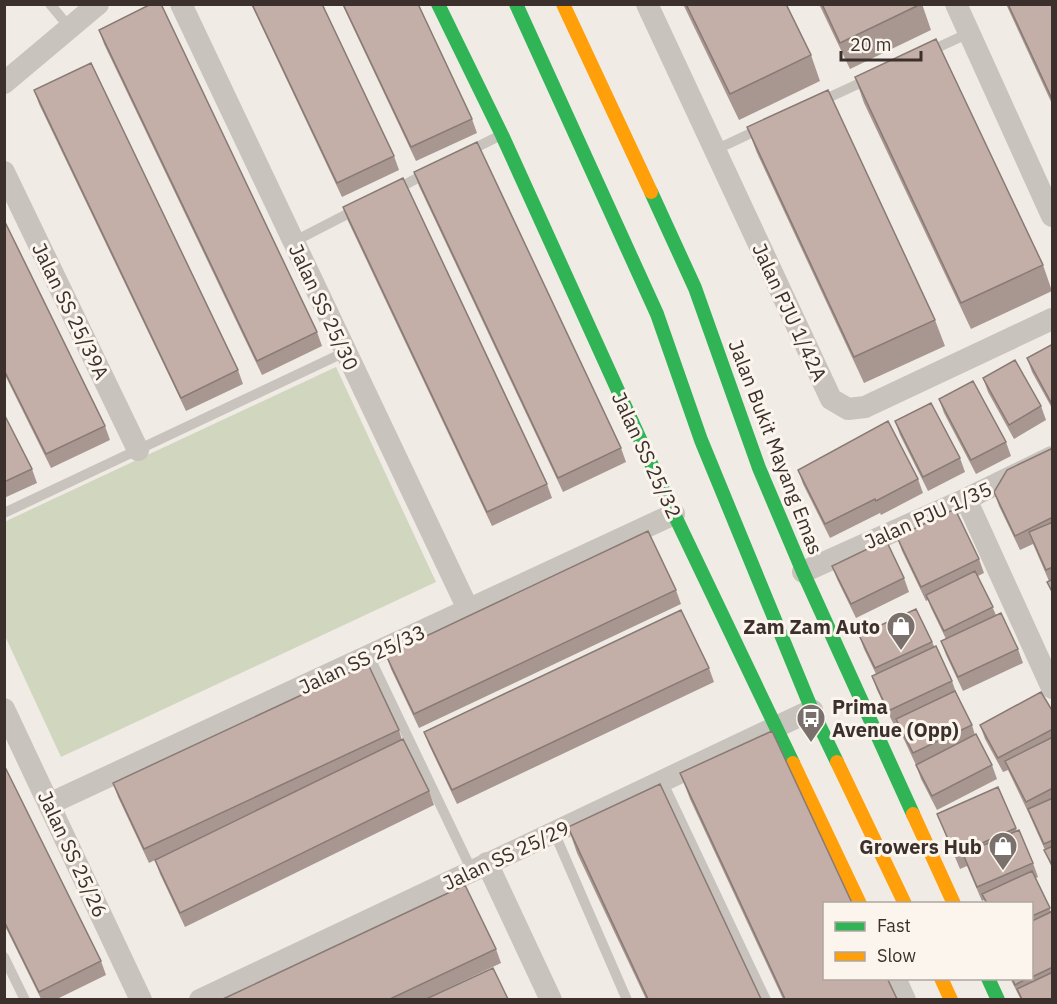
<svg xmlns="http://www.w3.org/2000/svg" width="1057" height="1004" viewBox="0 0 1057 1004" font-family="'IBM Plex Sans',sans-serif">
<rect width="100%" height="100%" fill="#f0ebe5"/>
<path fill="#d1d6bf" d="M 336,367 L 436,582 L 61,757 L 5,636 L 4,522 Z"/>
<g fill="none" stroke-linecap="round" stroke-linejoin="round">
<path stroke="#c9c3be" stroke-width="10" d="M 50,4 L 70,28
M 928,52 L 969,33
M 819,102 L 871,78
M 715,150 L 762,128
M 467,152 L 499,136
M 395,190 L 427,173
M 293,242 L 357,209
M 4,513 L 345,352
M 369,656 L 472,871
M 662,781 L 766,1000
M 554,832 L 627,1000
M 4,957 L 25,1000"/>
<path stroke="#c9c3be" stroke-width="22" d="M 181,4 L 468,609
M 647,4 L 831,399 L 848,409 L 865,407 L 1052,319
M 956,4 L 1052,216
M 4,83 L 98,4
M 4,172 L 138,450
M 966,499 L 1052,688
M 803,572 L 966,499 L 1052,457
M 4,709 L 141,1000
M 49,804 L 674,514
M 487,863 L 551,1000
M 895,978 L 905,1000
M 200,1000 L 812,710"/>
<path stroke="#30b455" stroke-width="14" d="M 438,4 L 502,135 L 674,514 L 793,763
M 516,4 L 657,314 L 701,440 L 812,710 L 837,762
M 651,192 L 695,288 L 759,468 L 803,572 L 913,814
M 988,978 L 998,1000"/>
<path stroke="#ff9f0a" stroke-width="14" d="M 563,4 L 651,192
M 837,762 L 905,904
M 793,763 L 860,904
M 913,814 L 954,904
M 941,978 L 951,1000"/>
</g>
<path fill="#a89690" d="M 251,4 L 322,4 L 394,156 L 399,170 L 342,197 Z
M 342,4 L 418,4 L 472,119 L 477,133 L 416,161 Z
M 683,4 L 786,4 L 811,55 L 820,81 L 739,120 Z
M 819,4 L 922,4 L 931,30 L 850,69 Z
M 1006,4 L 1053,4 L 1053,106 Z
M 99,30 L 317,332 L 322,346 L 262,375 L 104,44 Z
M 855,77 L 1043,265 L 1052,291 L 971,329 L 864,103 Z
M 34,90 L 238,370 L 243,384 L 186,411 L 39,104 Z
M 747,127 L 935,320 L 945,346 L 864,383 L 757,153 Z
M 414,172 L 621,448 L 626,462 L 563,492 L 419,186 Z
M 343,207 L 547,484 L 552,498 L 492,526 L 348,221 Z
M 4,220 L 105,426 L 110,440 L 51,468 L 4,373 Z
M 1053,344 L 1053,410 L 1032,372 L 1027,358 Z
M 983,378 L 1041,406 L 1046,420 L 1014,439 L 988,392 Z
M 939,399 L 1006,442 L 1011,456 L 976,474 L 944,413 Z
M 4,414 L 32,469 L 37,483 L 4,498 Z
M 895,421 L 960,458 L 965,472 L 928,491 L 900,435 Z
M 1053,448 L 1053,596 L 1047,582 L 1049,581 L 1033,544 L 1020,550 L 999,506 L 994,492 Z
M 798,470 L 918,479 L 923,493 L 881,515 L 880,513 L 830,538 L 803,484 Z
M 897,537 L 979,559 L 984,573 L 978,576 L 996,615 L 1018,649 L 1023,663 L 963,691 L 946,655 L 941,641 L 946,639 L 931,608 L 928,600 L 926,601 L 902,551 Z
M 832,566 L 904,578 L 909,592 L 856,618 L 837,579 Z
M 676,590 L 681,604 L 419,728 L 391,669 L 386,655 Z
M 859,635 L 932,642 L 952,681 L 957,695 L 972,725 L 975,735 L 992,765 L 997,779 L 937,810 L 921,779 L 916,765 L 901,733 L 898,723 L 894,725 L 877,690 L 872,676 L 876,674 L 864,649 Z
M 709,668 L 714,682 L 457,804 L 429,745 L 424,732 Z
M 1053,712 L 1053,870 L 1044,850 L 1045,850 L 1029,814 L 1008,770 L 1003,772 L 985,739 L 980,725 Z
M 399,730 L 402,740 L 429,791 L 434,805 L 185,927 L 160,874 L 155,860 L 149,863 L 118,797 L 113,783 Z
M 4,765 L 101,961 L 106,975 L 57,999 L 41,999 L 4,924 Z
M 680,773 L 897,999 L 783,999 L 690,799 Z
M 998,787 L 1017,831 L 1033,863 L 1038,877 L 1036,878 L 1051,912 L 1053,911 L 1053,999 L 1021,999 L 1020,998 L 1010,978 L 1032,978 L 1032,903 L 986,903 L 984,900 L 982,901 L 967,866 L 960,869 L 937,814 Z
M 568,827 L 761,999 L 646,999 L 577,853 Z
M 496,949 L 501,963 L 425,999 L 223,999 Z"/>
<path fill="#c3afa7" stroke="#887a75" stroke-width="1.5" d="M 151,4 L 161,4 L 317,332 L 257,361 L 99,30 Z
M 252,4 L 322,4 L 394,156 L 337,183 Z
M 343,4 L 418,4 L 472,119 L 411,147 Z
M 686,4 L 786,4 L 811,55 L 730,94 Z
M 822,4 L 921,4 L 840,43 Z
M 1008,4 L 1053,4 L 1053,101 Z
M 936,39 L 1043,265 L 961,303 L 855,77 Z
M 91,63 L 238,370 L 181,398 L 34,90 Z
M 828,90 L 935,320 L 854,357 L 747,127 Z
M 477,142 L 621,448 L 558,478 L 414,172 Z
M 403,178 L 547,484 L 487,512 L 343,207 Z
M 4,220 L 105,426 L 46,454 L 4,370 Z
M 1053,344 L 1053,406 L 1027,358 Z
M 1015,360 L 1041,406 L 1009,425 L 983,378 Z
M 973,381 L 1006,442 L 971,460 L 939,399 Z
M 931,403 L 960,458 L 923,477 L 895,421 Z
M 4,414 L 32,469 L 4,482 Z
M 888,421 L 918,479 L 876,501 L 875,499 L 825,524 L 798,470 Z
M 1053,448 L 1053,517 L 1015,536 L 994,492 L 1007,470 Z
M 955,509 L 979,559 L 921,587 L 897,537 Z
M 1053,522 L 1053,567 L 1046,570 L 1029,532 Z
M 648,531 L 676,590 L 414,714 L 386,655 Z
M 886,540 L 904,578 L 851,604 L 832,566 Z
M 975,571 L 993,607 L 944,631 L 926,595 Z
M 1053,579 L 1053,593 L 1047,582 Z
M 916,609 L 932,642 L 875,668 L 859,635 Z
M 681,610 L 709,668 L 452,790 L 424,732 Z
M 1001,613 L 1018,649 L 958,677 L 941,641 Z
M 936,646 L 952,681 L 888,711 L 872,676 Z
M 368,664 L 399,730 L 144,849 L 113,783 Z
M 955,691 L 972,725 L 913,753 L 896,719 Z
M 1041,692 L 1053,712 L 1053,729 L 998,758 L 980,725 Z
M 772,731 L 852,903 L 825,903 L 825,978 L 887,978 L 897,999 L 785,999 L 680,773 Z
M 976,734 L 992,765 L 932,796 L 916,765 Z
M 1053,737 L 1053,788 L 1026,802 L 1005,761 Z
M 403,739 L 429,791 L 180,913 L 155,860 Z
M 4,765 L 101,961 L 39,992 L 4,921 Z
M 660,784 L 761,999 L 648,999 L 568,827 Z
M 998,787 L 1016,828 L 955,855 L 937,814 Z
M 1053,798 L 1053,840 L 1044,844 L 1028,809 Z
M 1019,830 L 1033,863 L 977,887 L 963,854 Z
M 1053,846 L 1053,867 L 1044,850 Z
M 1032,871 L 1050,908 L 1032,916 L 1032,903 L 987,903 L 982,894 Z
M 465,885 L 496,949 L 390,999 L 223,999 Z
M 1053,911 L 1053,967 L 1032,977 L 1032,921 Z
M 493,968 L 508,999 L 426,999 Z
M 1053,972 L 1053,999 L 1022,999 L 1017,989 Z
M 1012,978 L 1028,978 L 1015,985 Z"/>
<defs>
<g id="shop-pin" transform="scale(1.5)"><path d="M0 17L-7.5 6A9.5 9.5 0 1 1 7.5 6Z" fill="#7a716c" stroke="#fbf5ee"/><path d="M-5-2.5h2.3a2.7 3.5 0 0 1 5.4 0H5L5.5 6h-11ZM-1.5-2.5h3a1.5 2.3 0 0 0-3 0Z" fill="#fff"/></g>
<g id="bus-pin" transform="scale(1.5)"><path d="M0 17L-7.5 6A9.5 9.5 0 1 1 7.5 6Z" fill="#7a716c" stroke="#fbf5ee"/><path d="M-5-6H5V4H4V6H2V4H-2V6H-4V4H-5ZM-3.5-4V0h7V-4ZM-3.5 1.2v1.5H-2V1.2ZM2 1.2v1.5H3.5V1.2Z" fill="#fff"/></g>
</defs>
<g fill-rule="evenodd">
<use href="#shop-pin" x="901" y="626"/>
<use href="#bus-pin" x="811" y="718"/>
<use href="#shop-pin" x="1003" y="846"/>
</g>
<g text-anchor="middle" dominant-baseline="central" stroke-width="6" stroke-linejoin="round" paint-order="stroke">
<g font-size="20" fill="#3b302b" stroke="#fbf5ee">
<text transform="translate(324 307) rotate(65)">Jalan SS 25/30</text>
<text transform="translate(71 311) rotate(64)">Jalan SS 25/39A</text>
<text transform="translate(790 312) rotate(65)">Jalan PJU 1/42A</text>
<text transform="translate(776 447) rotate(69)">Jalan Bukit Mayang Emas</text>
<text transform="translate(647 455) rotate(65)">Jalan SS 25/32</text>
<text transform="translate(928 515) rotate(-24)">Jalan PJU 1/35</text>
<text transform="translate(362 659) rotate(-25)">Jalan SS 25/33</text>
<text transform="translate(73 854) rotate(65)">Jalan SS 25/26</text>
<text transform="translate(506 855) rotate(-25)">Jalan SS 25/29</text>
</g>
<g font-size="20" font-weight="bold" fill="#3b302b" stroke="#fbf5ee" text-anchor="end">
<text x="880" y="626">Zam Zam Auto</text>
<text x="832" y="706" text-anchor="start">Prima<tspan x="832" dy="23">Avenue (Opp)</tspan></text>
<text x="982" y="846">Growers Hub</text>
</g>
</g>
<rect width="1057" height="1004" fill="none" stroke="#3b302b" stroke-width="12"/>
<rect x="823" y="902" width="210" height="78" fill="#fbf5ee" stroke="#aea6a0" stroke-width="1.5"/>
<rect x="835" y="922" width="30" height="9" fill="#30b455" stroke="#aea6a0" stroke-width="1.5"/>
<text x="877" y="932" font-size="18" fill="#3b302b">Fast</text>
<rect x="835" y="952" width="30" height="9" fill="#ff9f0a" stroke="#aea6a0" stroke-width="1.5"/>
<text x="877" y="962" font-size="18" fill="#3b302b">Slow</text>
<path d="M841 51v9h80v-9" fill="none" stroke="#3b302b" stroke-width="3"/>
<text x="850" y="51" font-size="18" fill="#3b302b" stroke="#fbf5ee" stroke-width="4.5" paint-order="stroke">20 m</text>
</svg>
